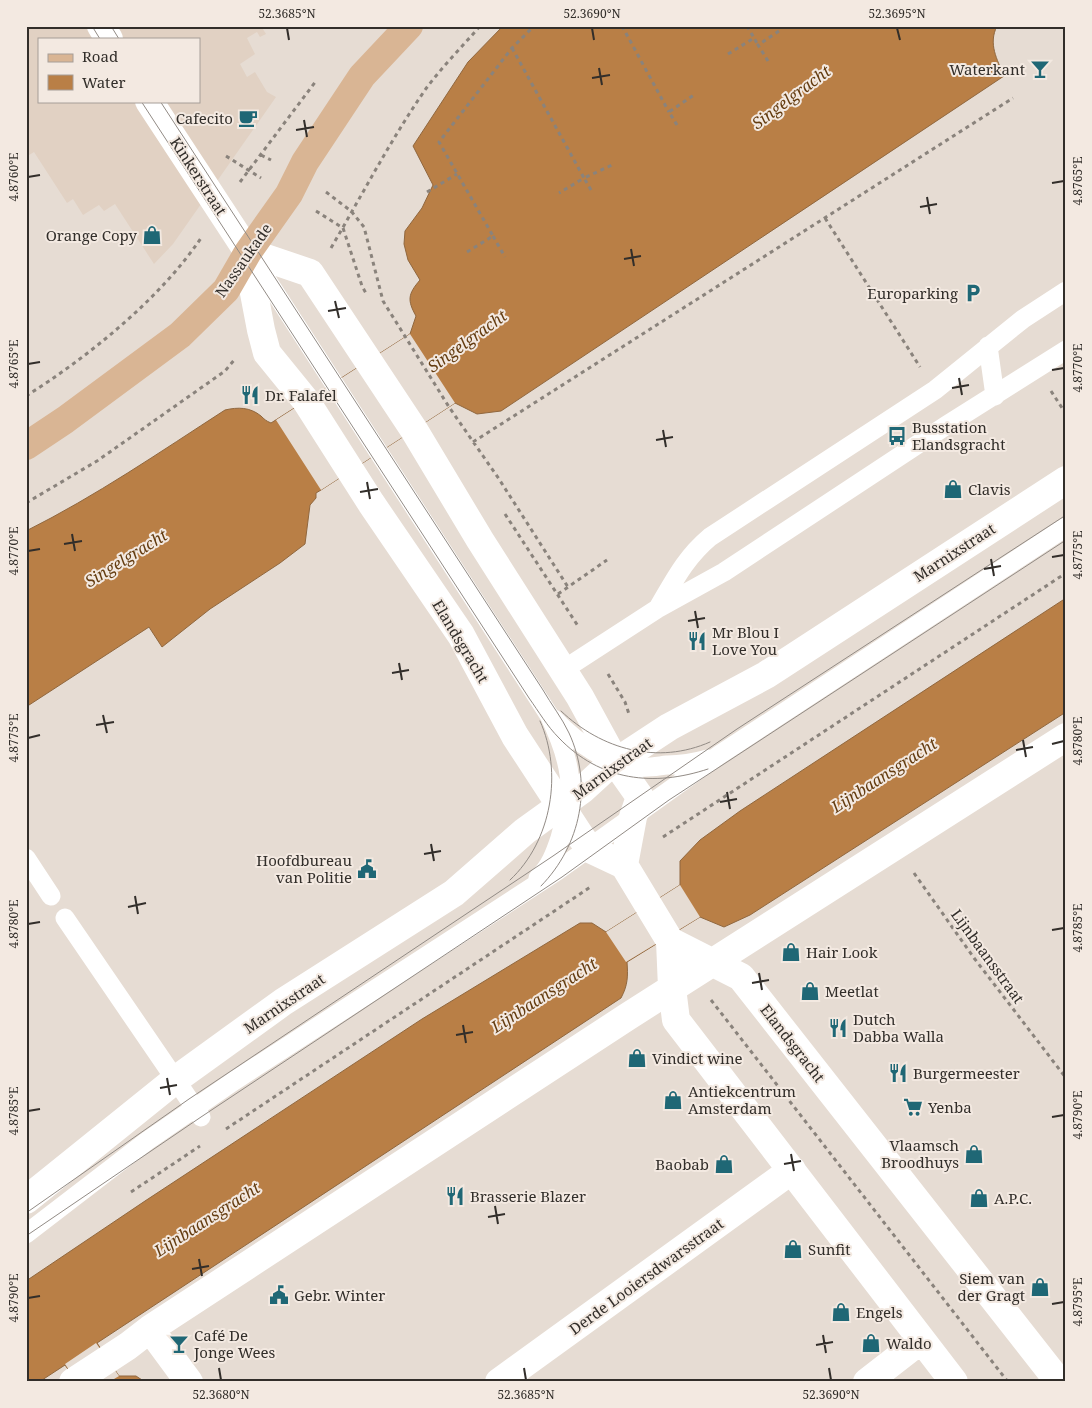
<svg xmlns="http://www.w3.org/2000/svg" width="1092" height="1408" viewBox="0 0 1092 1408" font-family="'Noto Serif',serif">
<rect width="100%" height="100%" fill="#e6dcd3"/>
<path fill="#e1d1c3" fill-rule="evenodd" d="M 26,26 L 261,26 L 266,34 L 260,37 L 257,32 L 247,38 L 255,54 L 240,64 L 247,77 L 255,72 L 267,92 L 276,97 L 173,244 L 154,264 L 115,204 L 104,211 L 99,205 L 83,215 L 73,199 L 67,203 L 34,152 L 26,157 ZM 39,39 L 199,39 L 199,101 L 39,101 Z"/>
<path fill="#b97f46" stroke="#90673e" d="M 503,26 L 997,26 C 988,44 997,59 1004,76 L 501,411 L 477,414 L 455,403 L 321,490 L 316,493 L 316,498 L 310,505 L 305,544 L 280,563 L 210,609 L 162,647 L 149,627 L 26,707 L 26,531 C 96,496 160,452 225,410 C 238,407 250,407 261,416 C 264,419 266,421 271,423 L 410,334 L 416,316 C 407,300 408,294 420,280 L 408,260 L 404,244 L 405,231 L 422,208 L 433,185 L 413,146 L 468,62 Z
M 1066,598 L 1066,712 L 750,915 L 724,927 L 700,917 L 627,962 C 628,976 628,985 621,998 L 97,1343 L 119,1376 L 136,1376 L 145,1382 L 77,1382 L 65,1365 L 39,1382 L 26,1382 L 26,1281 L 145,1201 L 422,1019 L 580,923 L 592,923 L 606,932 L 680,885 L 680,861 L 700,840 L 740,811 Z"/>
<path fill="#e6dcd3" d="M 410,334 L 455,403 L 321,490 L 276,420 Z
M 680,885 L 700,917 L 626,962 L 606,932 Z
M 96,1343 L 119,1376 L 109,1382 L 77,1382 L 65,1364 Z"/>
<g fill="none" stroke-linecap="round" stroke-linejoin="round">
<path stroke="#8a837c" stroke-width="3" stroke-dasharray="4 4" stroke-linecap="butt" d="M 622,26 L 669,112
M 747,26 L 754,38
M 512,48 L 584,178 L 559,193
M 728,54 L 754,38 L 758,45
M 768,61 L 758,45 L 782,29
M 677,125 L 669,112 L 694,95
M 261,155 L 271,160
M 226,156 L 261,178
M 240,182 L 316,81
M 591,190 L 584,178 L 612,165
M 326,192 L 351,211 L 364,227 L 383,301 L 449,407 L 499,479 L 568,587
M 427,192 L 457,174
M 316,211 L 343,228 L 362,286 L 367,295
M 825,218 L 920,367
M 493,236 L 505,257
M 331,248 C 362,195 390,141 425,90 C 441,68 462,47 480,26
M 467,252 L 493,236 L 439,142 L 512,48 L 534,26
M 1051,391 L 1066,414
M 26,396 C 88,357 160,299 201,238
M 473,442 L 1013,98
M 26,503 L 97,461 L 225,371 L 235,359
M 505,514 L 578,626
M 558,594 L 607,560
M 608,674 L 625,702 L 629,714
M 663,837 L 1066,573
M 914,873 L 974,958 L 1066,1078
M 711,1000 L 1008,1382
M 226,1129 L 592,886
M 131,1192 L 200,1146"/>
<path stroke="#fff" stroke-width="19" d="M 252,257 L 549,715 C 561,740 574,772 569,800 C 567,813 563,826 560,838 C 555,853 550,867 538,878
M 988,346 L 995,396
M 658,608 C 674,581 685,558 710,537 L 935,390 L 1023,319 L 1066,291
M 563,670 L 657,609 L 724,572 L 947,425 L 1066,350
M 554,719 C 578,744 605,763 640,767 C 648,768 658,766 667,765 C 681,765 694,763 708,759
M 26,858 L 51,896
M 65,918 L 201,1117
M 26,1234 L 147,1141 L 234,1081 L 557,871 L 719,755 L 1066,527"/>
<path stroke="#fff" stroke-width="28" d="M 624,865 L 633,817 L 640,797 L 616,763 L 580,697 L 480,540 L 414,430 L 310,273 L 248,252 L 249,267 L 261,330 L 267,353 L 306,401 L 371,503 L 461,635 L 515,736 L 581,837 L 590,849 L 624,865 L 670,941
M 670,941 L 741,977 L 1059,1382
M 670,941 L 672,988 L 676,1020 L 954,1382
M 26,1200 L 175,1080 L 283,1002 L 454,893 L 525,831 L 582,790 L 605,769 L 669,727 L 766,675 L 1066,480
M 150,1329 L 189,1382
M 73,1382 L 128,1346 L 150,1329 L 627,1017 L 1066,737
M 499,1382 L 792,1170
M 867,1382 L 921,1340"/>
<path stroke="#fff" stroke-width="28" d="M 101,26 L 109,39
M 149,101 L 248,252"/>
<path stroke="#d9b594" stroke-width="28" d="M 26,446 L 65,420 L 180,335 L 226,290 L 248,252 L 289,194 L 305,162 L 362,76 L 409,26"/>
<path stroke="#928b85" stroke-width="1" d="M 92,26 L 100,39
M 111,26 L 119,39
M 141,101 L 529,698 C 539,712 547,726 559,738 C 600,781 654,787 708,769
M 160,101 L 543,690 C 551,704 562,718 569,733 C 593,785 581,845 541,886
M 561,711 C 602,750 658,765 710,742
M 510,880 C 552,841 563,772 540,721
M 26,1213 L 189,1099 L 553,856 L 737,729 L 1066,515
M 26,1236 L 201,1117 L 562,877 L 669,800 L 1066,540"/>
</g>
<path fill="none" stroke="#322e2a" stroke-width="2" d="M 287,28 L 289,40M 592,28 L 594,40M 897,28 L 900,40M 599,68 L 602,85M 592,78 L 610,75M 304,120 L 307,137M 296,130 L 314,127M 28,177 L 40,175M 1052,183 L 1064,181M 927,197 L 930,214M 920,207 L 937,204M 631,249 L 634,266M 624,259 L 641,256M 335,301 L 339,318M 328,311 L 346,308M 28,364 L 40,362M 1052,370 L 1064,368M 959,378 L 962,395M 952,388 L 969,385M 663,430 L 666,447M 656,440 L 673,437M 367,482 L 370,499M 360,492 L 378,489M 72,534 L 75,551M 64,544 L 82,541M 28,551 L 40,549M 1052,557 L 1064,555M 991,559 L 994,576M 984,569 L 1001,566M 695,611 L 698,628M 688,621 L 705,618M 399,663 L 402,680M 392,673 L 409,670M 103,715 L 107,733M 96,725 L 114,722M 28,738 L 40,735M 1023,740 L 1026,757M 1052,744 L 1064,741M 1016,750 L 1033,747M 727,792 L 730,809M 720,802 L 737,799M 431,844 L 434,861M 424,854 L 441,851M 135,896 L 138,914M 128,907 L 146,903M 28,924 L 40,922M 1052,930 L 1064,928M 759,973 L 762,990M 752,983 L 769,980M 463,1025 L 466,1043M 456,1035 L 473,1032M 167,1078 L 170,1095M 160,1088 L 177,1085M 28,1111 L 40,1109M 1052,1117 L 1064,1115M 791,1154 L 794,1171M 784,1164 L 801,1161M 495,1206 L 498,1224M 488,1217 L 505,1214M 199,1259 L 202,1276M 192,1269 L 209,1266M 28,1298 L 40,1296M 1052,1304 L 1064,1302M 823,1335 L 826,1353M 816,1345 L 833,1342M 219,1368 L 221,1380M 524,1368 L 526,1380M 829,1368 L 831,1380"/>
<defs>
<g id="bar-bare" transform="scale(1.5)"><path d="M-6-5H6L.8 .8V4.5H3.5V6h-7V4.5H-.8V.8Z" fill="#1f6775" stroke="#f3e9e1" stroke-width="2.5" paint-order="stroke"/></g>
<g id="cafe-bare" transform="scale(1.5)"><path d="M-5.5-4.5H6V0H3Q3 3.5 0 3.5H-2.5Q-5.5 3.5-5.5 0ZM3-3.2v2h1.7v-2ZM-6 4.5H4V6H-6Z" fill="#1f6775" stroke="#f3e9e1" stroke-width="2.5" paint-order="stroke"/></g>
<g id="shop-bare" transform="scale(1.5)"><path d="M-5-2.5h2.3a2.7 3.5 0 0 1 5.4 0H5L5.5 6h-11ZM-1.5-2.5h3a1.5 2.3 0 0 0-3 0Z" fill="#1f6775" stroke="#f3e9e1" stroke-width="2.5" paint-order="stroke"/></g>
<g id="parking-bare" transform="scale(1.5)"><path d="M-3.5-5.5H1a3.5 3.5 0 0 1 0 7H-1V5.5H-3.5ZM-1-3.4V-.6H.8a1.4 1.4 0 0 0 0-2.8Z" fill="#1f6775" stroke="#f3e9e1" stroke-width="2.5" paint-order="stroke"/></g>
<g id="restaurant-bare" transform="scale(1.5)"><path d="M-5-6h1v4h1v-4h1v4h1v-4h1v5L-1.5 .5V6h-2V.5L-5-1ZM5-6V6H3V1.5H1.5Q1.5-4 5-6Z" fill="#1f6775" stroke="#f3e9e1" stroke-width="2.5" paint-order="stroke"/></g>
<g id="bus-bare" transform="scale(1.5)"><path d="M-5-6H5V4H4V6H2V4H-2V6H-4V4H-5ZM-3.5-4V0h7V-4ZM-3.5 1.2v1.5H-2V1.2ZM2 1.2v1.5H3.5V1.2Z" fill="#1f6775" stroke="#f3e9e1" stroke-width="2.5" paint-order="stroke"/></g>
<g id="civic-bare" transform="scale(1.5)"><path d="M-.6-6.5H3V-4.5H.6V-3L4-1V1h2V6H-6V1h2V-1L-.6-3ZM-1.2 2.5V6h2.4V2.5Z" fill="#1f6775" stroke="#f3e9e1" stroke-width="2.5" paint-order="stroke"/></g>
<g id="supermarket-bare" transform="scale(1.5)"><path d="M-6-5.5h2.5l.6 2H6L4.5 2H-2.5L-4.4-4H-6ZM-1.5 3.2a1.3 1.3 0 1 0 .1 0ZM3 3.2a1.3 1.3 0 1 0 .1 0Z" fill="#1f6775" stroke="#f3e9e1" stroke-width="2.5" paint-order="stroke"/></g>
</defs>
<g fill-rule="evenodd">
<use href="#bar-bare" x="1040" y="69"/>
<use href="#cafe-bare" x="248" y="118"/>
<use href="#shop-bare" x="152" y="235"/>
<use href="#parking-bare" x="973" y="293"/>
<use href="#restaurant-bare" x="250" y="395"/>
<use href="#bus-bare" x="897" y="436"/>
<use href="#shop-bare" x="953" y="489"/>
<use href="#restaurant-bare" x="697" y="641"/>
<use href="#civic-bare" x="367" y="869"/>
<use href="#shop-bare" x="791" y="952"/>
<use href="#shop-bare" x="810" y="991"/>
<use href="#restaurant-bare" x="838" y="1028"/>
<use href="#shop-bare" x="637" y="1058"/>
<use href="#restaurant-bare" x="898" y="1073"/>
<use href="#shop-bare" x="673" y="1100"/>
<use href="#supermarket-bare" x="913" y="1107"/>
<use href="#shop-bare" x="974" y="1154"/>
<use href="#shop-bare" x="724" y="1164"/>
<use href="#restaurant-bare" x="455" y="1196"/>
<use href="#shop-bare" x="979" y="1198"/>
<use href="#shop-bare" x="793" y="1249"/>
<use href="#shop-bare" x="1040" y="1287"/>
<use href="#civic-bare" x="279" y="1295"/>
<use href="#shop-bare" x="841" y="1312"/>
<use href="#shop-bare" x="871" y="1343"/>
<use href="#bar-bare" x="179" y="1344"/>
</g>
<g text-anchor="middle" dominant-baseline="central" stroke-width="4" stroke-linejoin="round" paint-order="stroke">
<g font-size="15" fill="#322e2a" stroke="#f3e9e1" text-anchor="start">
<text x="1025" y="69" text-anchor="end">Waterkant</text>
<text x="233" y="118" text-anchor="end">Cafecito</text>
<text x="137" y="235" text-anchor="end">Orange Copy</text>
<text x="958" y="293" text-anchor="end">Europarking</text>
<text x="265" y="395">Dr. Falafel</text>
<text x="912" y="427">Busstation<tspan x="912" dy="17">Elandsgracht</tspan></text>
<text x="968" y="489">Clavis</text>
<text x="712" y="632">Mr Blou I<tspan x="712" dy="17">Love You</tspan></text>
<text x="352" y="860" text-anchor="end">Hoofdbureau<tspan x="352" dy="17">van Politie</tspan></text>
<text x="806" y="952">Hair Look</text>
<text x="825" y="991">Meetlat</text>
<text x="853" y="1019">Dutch<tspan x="853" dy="17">Dabba Walla</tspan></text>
<text x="652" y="1058">Vindict wine</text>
<text x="913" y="1073">Burgermeester</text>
<text x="688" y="1091">Antiekcentrum<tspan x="688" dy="17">Amsterdam</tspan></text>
<text x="928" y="1107">Yenba</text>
<text x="959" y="1145" text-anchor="end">Vlaamsch<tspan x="959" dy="17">Broodhuys</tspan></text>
<text x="709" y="1164" text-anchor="end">Baobab</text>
<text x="470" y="1196">Brasserie Blazer</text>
<text x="994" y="1198">A.P.C.</text>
<text x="808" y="1249">Sunfit</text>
<text x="1025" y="1278" text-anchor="end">Siem van<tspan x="1025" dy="17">der Gragt</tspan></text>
<text x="294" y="1295">Gebr. Winter</text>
<text x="856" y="1312">Engels</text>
<text x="194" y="1335">Café De<tspan x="194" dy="17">Jonge Wees</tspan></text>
<text x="886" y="1343">Waldo</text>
</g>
<g font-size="15" fill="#322e2a" stroke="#f3e9e1">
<text transform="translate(199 176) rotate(57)">Kinkerstraat</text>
<text transform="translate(243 260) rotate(-55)">Nassaukade</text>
<text transform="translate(954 552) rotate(-33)">Marnixstraat</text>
<text transform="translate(461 641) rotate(59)">Elandsgracht</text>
<text transform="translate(612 768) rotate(-36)">Marnixstraat</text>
<text transform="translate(988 956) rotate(54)">Lijnbaansstraat</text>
<text transform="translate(284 1003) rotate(-34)">Marnixstraat</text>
<text transform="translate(793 1043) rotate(52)">Elandsgracht</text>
<text transform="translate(646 1276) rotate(-36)">Derde Looiersdwarsstraat</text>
</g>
<g font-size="16" font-style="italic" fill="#643c10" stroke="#f3e9e1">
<text transform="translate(791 97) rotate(-37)">Singelgracht</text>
<text transform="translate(467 341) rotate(-36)">Singelgracht</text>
<text transform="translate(126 558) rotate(-32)">Singelgracht</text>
<text transform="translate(884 775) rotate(-33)">Lijnbaansgracht</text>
<text transform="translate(544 995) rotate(-33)">Lijnbaansgracht</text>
<text transform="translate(207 1219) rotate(-33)">Lijnbaansgracht</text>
</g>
</g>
<rect width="1092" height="1408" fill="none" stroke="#f3e9e1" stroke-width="55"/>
<rect x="38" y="38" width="162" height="65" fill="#f3e9e1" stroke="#a69e98"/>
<rect x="48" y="54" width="25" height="8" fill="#d9b594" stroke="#a69e98"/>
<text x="82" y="62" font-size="15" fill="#322e2a">Road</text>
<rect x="48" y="75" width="25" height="15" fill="#b97f46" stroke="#a69e98"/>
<text x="82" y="88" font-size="15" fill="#322e2a">Water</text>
<rect x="28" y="28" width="1036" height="1352" fill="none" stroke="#322e2a" stroke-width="2"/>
<g font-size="12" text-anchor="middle" fill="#322e2a">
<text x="287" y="18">52.3685°N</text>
<text x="592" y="18">52.3690°N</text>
<text x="897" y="18">52.3695°N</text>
<text transform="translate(14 177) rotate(-90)" y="4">4.8760°E</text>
<text transform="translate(1078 181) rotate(-90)" y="4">4.8765°E</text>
<text transform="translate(14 364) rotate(-90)" y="4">4.8765°E</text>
<text transform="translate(1078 368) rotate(-90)" y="4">4.8770°E</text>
<text transform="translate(14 551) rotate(-90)" y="4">4.8770°E</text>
<text transform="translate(1078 555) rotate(-90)" y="4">4.8775°E</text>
<text transform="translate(14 738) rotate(-90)" y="4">4.8775°E</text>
<text transform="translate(1078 741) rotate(-90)" y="4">4.8780°E</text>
<text transform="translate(14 924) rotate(-90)" y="4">4.8780°E</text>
<text transform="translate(1078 928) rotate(-90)" y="4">4.8785°E</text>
<text transform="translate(14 1111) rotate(-90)" y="4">4.8785°E</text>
<text transform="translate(1078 1115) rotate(-90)" y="4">4.8790°E</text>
<text transform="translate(14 1298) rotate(-90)" y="4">4.8790°E</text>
<text transform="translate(1078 1302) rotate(-90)" y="4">4.8795°E</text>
<text x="221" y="1399">52.3680°N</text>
<text x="526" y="1399">52.3685°N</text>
<text x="831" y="1399">52.3690°N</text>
</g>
</svg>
